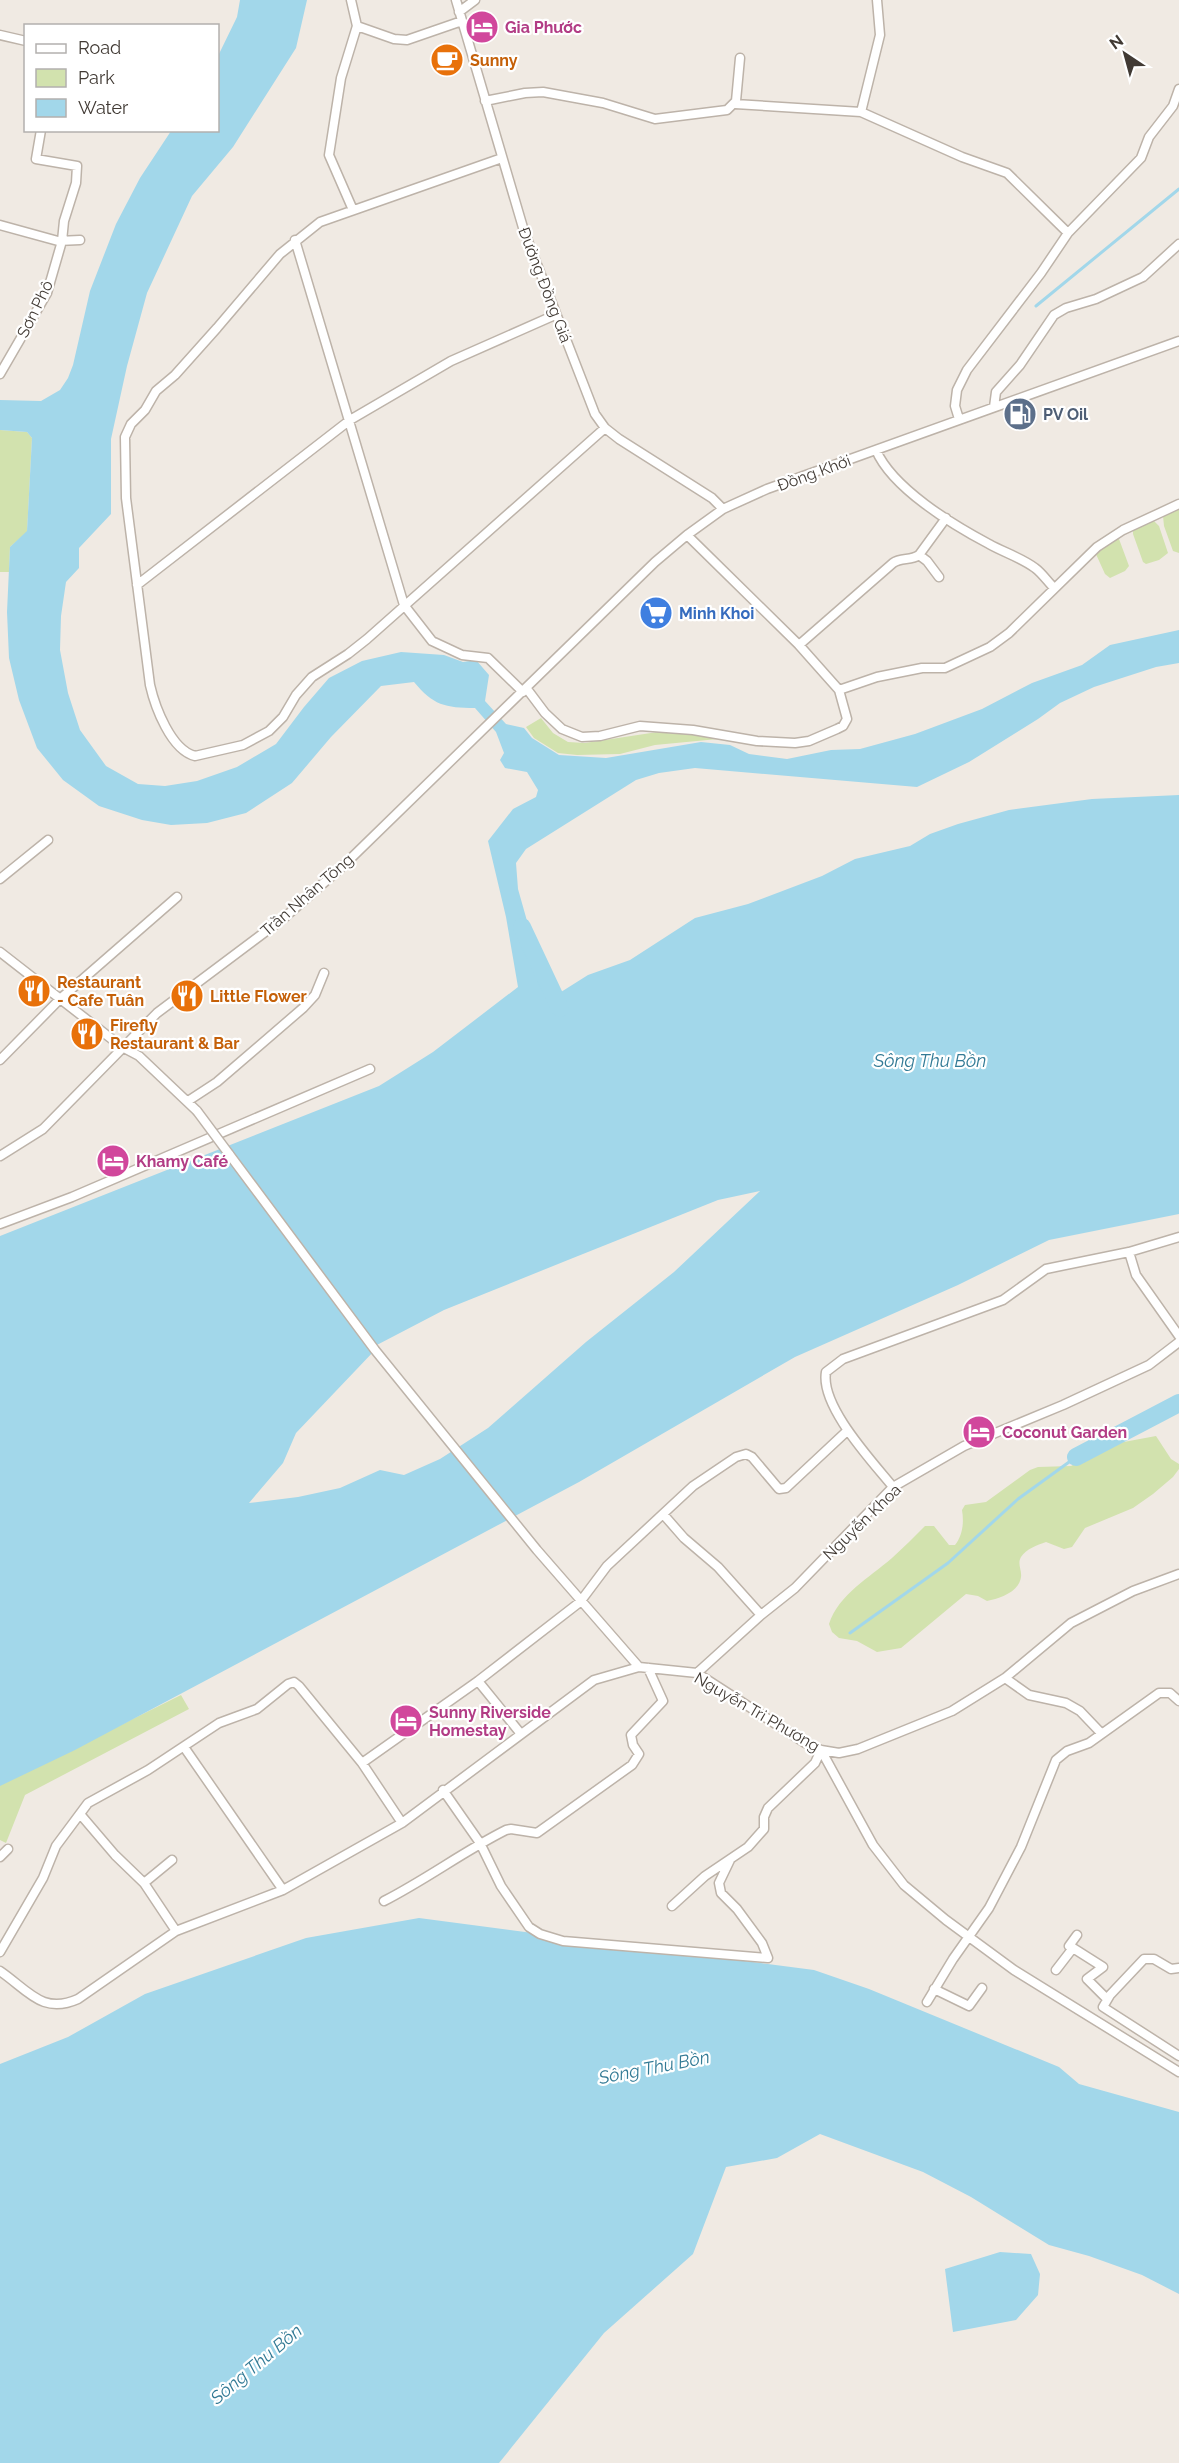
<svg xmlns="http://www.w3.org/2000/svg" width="1179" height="2463" viewBox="0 0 1179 2463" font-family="Raleway,sans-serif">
<rect width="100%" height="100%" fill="#f0eae3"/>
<path fill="#d2e2ae" d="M 0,430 L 27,432 L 32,438 L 27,532 L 10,547 L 9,572 L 0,572 Z
M 1179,508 L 1179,553 L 1173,551 L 1164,526 L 1163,516 Z
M 1154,521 L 1159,526 L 1168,553 L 1159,560 L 1146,564 L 1143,562 L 1133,534 L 1133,530 L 1138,526 Z
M 1114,538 L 1119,539 L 1129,566 L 1125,571 L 1110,578 L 1105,574 L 1095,552 Z
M 541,718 L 553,733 L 568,742 L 585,743 L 664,731 L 721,735 L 718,739 L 655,745 L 620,754 L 577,755 L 558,753 L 534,738 L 526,727 Z
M 1156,1436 L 1171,1459 L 1179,1464 L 1179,1469 L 1173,1477 L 1153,1494 L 1133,1508 L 1085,1528 L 1072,1547 L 1064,1549 L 1046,1542 C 1037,1545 1026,1549 1021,1557 C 1017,1564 1022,1570 1021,1577 C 1019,1592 1000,1598 987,1601 L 978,1596 L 966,1594 L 901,1648 L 877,1652 L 857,1641 L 839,1638 L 832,1632 L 829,1624 C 839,1594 869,1578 892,1558 C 903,1548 914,1537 925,1526 L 934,1526 L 949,1545 L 955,1545 C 963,1535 964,1522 962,1510 L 965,1505 L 986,1502 L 1030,1470 L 1038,1467 L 1071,1466 L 1113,1444 Z
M 181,1695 L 189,1709 L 25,1795 L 6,1843 L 0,1840 L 0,1785 Z"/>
<path fill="#a2d7ea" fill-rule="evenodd" d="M 240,0 L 307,0 L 296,48 L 233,147 L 192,196 L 147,293 L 127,366 L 111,439 L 111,514 L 79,548 L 79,568 L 66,582 L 61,616 L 60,650 L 68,693 L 80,730 L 106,766 L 138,784 L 165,786 L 197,781 L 237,767 L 276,744 L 304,707 L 329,678 L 362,661 L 401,652 L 444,655 L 463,662 L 476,660 L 489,675 L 485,701 L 506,724 L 524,728 L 532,738 L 559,755 L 606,758 L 701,742 L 730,745 L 749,754 L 787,759 L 831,750 L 860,749 L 915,734 L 982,709 L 1032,683 L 1082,665 L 1110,645 L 1179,630 L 1179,663 L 1156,667 L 1094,687 L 1060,703 L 1038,719 L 969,762 L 917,787 L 695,768 L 659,773 L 636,780 L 526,849 L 516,863 L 518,889 L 531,935 L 534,972 L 541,983 L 561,992 L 588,975 L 630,960 L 695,918 L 748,904 L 822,876 L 855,859 L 910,846 L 930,834 L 958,824 L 1009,810 L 1092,799 L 1179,795 L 1179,1214 L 1049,1240 L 958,1285 L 795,1357 L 579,1482 L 75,1750 L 0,1786 L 0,1236 L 379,1086 L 433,1052 L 518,987 L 506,917 L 488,841 L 513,809 L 536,797 L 538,790 L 527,772 L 505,768 L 500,760 L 504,753 L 496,732 L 475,708 C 445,708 433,705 414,682 L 381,686 L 331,737 L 292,783 L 246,813 L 207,823 L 171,825 L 142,820 L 99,806 L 63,780 L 37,748 L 19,700 L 9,658 L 7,612 L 10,547 L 27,531 L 32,438 L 27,432 L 0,430 L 0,400 L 41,401 L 60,390 L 68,378 L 73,365 L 90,291 L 116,224 L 140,178 L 171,131 L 218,130 L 218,56 L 237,17 ZM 760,1191 L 674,1272 L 586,1342 L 488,1428 L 440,1459 L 404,1475 L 380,1470 L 340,1488 L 298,1497 L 249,1503 L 283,1463 L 296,1433 L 375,1350 L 373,1347 L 444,1310 L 568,1260 L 718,1200 Z
M 419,1918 L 814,1970 L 869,1989 L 1059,2067 L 1079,2084 L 1179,2112 L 1179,2294 L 1142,2275 L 1089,2256 L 1049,2245 L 971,2197 L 923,2172 L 820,2134 L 777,2158 L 726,2167 L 693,2254 L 604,2333 L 499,2463 L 0,2463 L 0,2064 L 68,2037 L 145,1994 L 306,1938 Z
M 1000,2252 L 1031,2254 L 1040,2274 L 1038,2295 L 1016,2320 L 953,2332 L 945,2269 Z"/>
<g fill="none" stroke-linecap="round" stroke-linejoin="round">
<path stroke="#a2d7ea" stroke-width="3" d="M 1036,306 L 1179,189
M 850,1633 L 948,1563 L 1018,1499 L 1076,1457"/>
<path stroke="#a2d7ea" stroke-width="18" d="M 522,927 L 560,1008
M 1076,1457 L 1179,1403"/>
<g stroke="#bdb3a9" stroke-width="11">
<path id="street" d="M 351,0 L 357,26 L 341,78 L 329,155 L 353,210
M 456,0 L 524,231 L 595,414 L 605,428 L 619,439 L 712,498 L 723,509
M 459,12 L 475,0
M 357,26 L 394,39 L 407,40 L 462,21
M 0,35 L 26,41
M 485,101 L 525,93 L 543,92 L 603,103 L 655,119 L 727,110 L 736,101 L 740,58
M 735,104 L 861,112 L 880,35 L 877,0
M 861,112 L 962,157 L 1007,173 L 1068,233
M 502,158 L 320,222 L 280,254 L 217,328 L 175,375 L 156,391 L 145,410 L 131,424 L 125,437 L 126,498 L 150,685 C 155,707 171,750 195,756 L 243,745 L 269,731 L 283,717 L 296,695 L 312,677 L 348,654 L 367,639 L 605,428
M 0,225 L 58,241 L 80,240
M 295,240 L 404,605 L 432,641 L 462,655 L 488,658 L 523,692
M 0,374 L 47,293 L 62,241 L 64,221 L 76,183 L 77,166 L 36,159 L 41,130
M 994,407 L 996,392 L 1020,365 L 1054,315 L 1066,308 L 1096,299 L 1143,277 L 1179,244
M 959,419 L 955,406 L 957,390 L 967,370 L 1041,273 L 1068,233 L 1141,158 L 1149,137 L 1173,106 L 1179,89
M 876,450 C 892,488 953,525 989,544 C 1003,552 1022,558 1035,568 C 1042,573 1048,582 1054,588
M 919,555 L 927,561 L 939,577
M 137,585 L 350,420 L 451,361 L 555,315
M 799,645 L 893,563 C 901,557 911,561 919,555 L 946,518
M 527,689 L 545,713 L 562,729 L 582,737 L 600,736 L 640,726 L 693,730 L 757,741 L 795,743 L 809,741 L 837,729 L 843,726 L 847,719 L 839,690 L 799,645 L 687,535
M 839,690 L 877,677 L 922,668 L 945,668 L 990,647 L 1009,633 L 1097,547 L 1123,530 L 1179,504
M 0,879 L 48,840
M 0,952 L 122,1047 L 139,1056 L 197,1111
M 0,1060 L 60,999 L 177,897
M 188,1101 L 217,1082 L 303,1008 L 315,995 L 324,973
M 229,1154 L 375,1350 L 537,1550 L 639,1667
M 0,1156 L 43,1129 L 157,1013 L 285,917 L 344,865 L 655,562 L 687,535 L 723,509 L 767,489 L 1179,341
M 0,1224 L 72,1197 L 370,1069
M 1129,1252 L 1136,1275 L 1179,1336
M 893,1487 C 872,1461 820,1406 826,1372 L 843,1359 L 1003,1300 L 1046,1269 L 1129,1252 L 1179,1237
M 663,1514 L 684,1538 L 718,1567 L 761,1615
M 697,1673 L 761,1615 L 795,1588 L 893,1487 L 964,1446 L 1063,1405 L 1149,1365 L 1179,1342
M 1005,1678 L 1029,1695 L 1066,1703 L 1080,1711 L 1101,1733
M 478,1681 L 521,1734
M 184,1747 L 283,1890
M 821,1750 L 873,1845 L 904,1885 L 946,1920 L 1014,1970 L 1179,2072
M 362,1763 L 478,1681 L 580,1602 L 607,1566 L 693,1486 L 736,1457 L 746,1454 L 752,1457 L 779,1489 L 786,1488 L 847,1431
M 443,1790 L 480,1843 L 501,1886 L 529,1927 L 540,1934 L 563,1941 L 768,1958 L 762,1943 L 737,1909 L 721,1893 L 719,1883 L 730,1860
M 80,1814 L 115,1855 L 144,1883 L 176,1931
M 0,1857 L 8,1849
M 144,1883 L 172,1860
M 384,1901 C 427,1879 464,1851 506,1830 L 511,1829 L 537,1833 L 632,1765 L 639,1754 L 633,1745 L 631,1735 L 663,1701 L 648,1668
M 672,1906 L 705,1876 L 748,1847 L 764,1829 L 764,1817 L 768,1808 L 815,1763 L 821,1750
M 1073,1948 L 1069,1946 L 1077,1935
M 0,1952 L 43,1878 L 56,1846 L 88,1803 L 148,1770 L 219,1723 L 257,1709 L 288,1684 L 294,1682 L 299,1686 L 362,1763 L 402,1823
M 1179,1968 L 1171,1969 L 1154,1959 L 1144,1959 L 1110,1995 L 1103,2007 L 1179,2056
M 1056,1970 L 1073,1948 L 1103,1967 L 1087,1979 L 1107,1999
M 0,1971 C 28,1990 42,2015 78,1999 L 176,1931 L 283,1890 L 402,1823 L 594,1680 L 639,1667 L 697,1673 L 805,1743 L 821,1750 L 839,1753 L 858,1749 L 952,1711 L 1005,1678 L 1071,1623 L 1133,1591 L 1179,1574
M 934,1989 L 969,2006 L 982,1988
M 927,2002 L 953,1959 L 989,1908 L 1021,1847 L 1056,1760 L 1067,1751 L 1089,1743 L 1159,1693 L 1170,1693 L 1179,1701"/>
</g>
<use href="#street" stroke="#fff" stroke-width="8"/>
<g stroke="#bdb3a9" stroke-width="11" stroke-linecap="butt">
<path id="street-bridge" d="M 197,1111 L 229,1154"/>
</g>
<use href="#street-bridge" stroke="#fff" stroke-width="8"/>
</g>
<defs>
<g id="hotel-disc" transform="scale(1.725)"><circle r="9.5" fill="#d1479c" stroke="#fff"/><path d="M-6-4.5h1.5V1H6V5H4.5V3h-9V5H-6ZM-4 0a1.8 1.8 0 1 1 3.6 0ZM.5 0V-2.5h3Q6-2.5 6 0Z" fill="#fff"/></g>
<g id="cafe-disc" transform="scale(1.725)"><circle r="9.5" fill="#e8710a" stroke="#fff"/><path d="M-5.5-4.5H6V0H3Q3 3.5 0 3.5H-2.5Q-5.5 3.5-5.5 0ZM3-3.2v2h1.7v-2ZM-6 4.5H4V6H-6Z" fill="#fff"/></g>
<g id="fuel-disc" transform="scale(1.725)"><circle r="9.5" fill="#5c6f8a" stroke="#fff"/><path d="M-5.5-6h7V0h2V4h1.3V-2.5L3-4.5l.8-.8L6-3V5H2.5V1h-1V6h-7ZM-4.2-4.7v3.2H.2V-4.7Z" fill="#fff"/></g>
<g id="supermarket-disc" transform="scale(1.725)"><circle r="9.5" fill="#3f7fe0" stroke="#fff"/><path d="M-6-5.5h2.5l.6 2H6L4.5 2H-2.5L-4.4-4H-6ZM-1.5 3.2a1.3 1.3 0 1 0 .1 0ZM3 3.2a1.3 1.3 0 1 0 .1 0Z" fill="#fff"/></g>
<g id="restaurant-disc" transform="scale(1.725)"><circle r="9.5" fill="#e8710a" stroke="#fff"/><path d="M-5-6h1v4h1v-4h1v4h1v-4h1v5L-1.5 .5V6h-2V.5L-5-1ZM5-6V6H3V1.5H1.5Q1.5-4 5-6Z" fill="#fff"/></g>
</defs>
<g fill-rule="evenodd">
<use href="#hotel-disc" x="482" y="27"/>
<use href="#cafe-disc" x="447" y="60"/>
<use href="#fuel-disc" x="1020" y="414"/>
<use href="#supermarket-disc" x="656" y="613"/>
<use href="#restaurant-disc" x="34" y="991"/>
<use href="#restaurant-disc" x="187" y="996"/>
<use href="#restaurant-disc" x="87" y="1034"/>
<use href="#hotel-disc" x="113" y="1161"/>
<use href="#hotel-disc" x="979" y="1432"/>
<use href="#hotel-disc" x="406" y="1721"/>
</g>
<g text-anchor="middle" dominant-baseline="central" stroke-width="4.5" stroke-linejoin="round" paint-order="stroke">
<g font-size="16" font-weight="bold" fill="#b23c85" stroke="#fff" text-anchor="start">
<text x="505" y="27">Gia Phước</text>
<text x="136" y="1161">Khamy Café</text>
<text x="1002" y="1432">Coconut Garden</text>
<text x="429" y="1712">Sunny Riverside<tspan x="429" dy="18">Homestay</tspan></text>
</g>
<g font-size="16" font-weight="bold" fill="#c56008" stroke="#fff" text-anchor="start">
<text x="470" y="60">Sunny</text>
<text x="57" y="982">Restaurant<tspan x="57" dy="18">- Cafe Tuân</tspan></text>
<text x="210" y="996">Little Flower</text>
<text x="110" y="1025">Firefly<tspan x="110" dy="18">Restaurant &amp; Bar</tspan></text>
</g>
<g font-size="16" fill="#413a34" stroke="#fff">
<text transform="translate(545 285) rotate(69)">Đường Đồng Giá</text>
<text transform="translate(35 309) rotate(-64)">Sơn Phô</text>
<text transform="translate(814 473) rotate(-20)">Đồng Khởi</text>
<text transform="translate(307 895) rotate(-41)">Trần Nhân Tông</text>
<text transform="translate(862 1522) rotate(-44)">Nguyễn Khoa</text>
<text transform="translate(757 1712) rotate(30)">Nguyễn Tri Phương</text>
</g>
<g font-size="16" font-weight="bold" fill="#4e5e75" stroke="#fff" text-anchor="start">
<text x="1043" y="414">PV Oil</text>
</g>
<g font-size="16" font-weight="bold" fill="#366cbe" stroke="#fff" text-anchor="start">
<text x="679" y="613">Minh Khoi</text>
</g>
<g font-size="18" font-style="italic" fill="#327a95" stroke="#fff">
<text x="930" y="1060">Sông Thu Bồn</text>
<text transform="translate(654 2067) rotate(-11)">Sông Thu Bồn</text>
<text transform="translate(256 2364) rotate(-40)">Sông Thu Bồn</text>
</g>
</g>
<rect x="24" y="24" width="195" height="108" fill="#ffffff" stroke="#b3b0ae" stroke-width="1.5"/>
<rect x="36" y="44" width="30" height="9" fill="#ffffff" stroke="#b3b0ae" stroke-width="1.5"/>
<text x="78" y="54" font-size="18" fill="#413a34">Road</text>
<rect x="36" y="69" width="30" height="18" fill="#d2e2ae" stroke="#b3b0ae" stroke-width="1.5"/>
<text x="78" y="84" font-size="18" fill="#413a34">Park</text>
<rect x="36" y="99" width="30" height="18" fill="#a2d7ea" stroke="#b3b0ae" stroke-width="1.5"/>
<text x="78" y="114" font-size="18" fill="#413a34">Water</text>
<g transform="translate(1125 54) rotate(324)" stroke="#ffffff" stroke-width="4.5" paint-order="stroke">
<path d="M0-4.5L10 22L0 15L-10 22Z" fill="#413a34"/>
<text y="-9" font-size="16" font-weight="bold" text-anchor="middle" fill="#413a34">N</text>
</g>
</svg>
